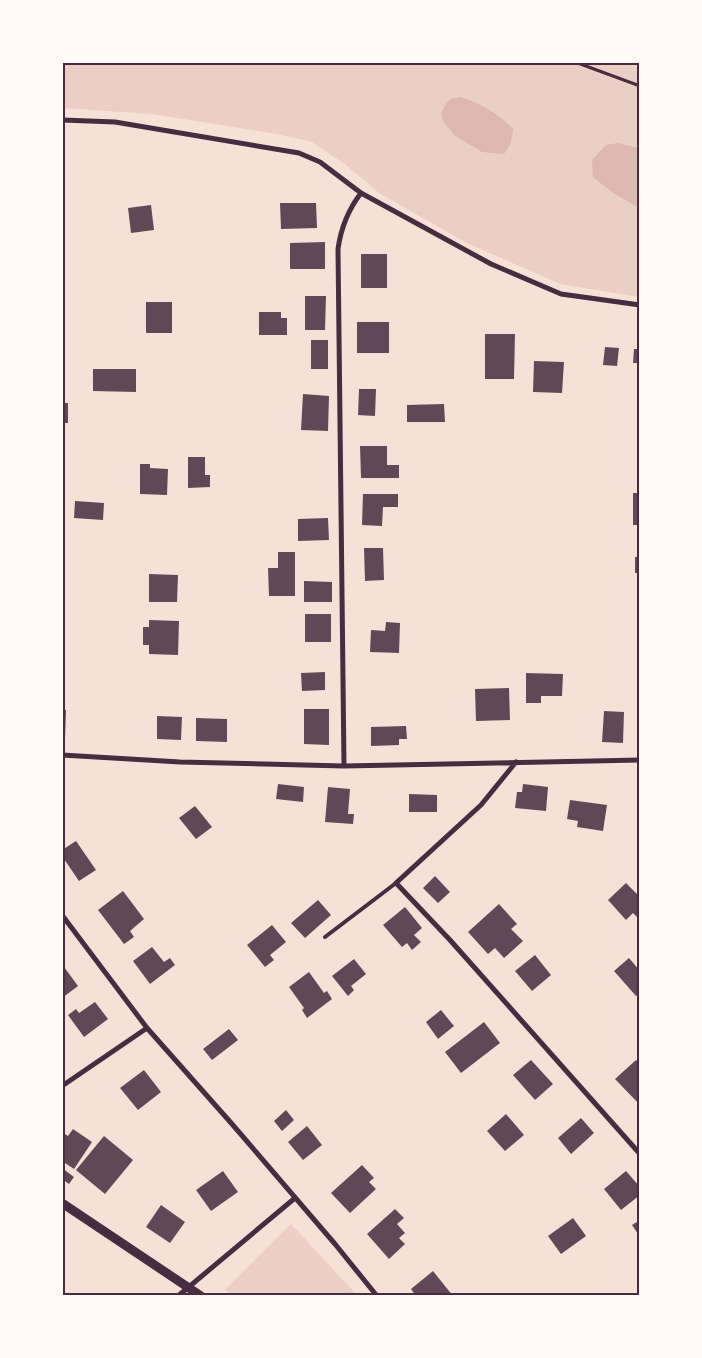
<svg xmlns="http://www.w3.org/2000/svg" width="702" height="1358" viewBox="0 0 702 1358" font-family="Overpass,sans-serif">
<rect width="100%" height="100%" fill="#f7e1d7"/>
<path fill="#ebcfc5" d="M 62,63 L 639,63 L 639,148 L 618,143 L 613,193 L 639,208 L 639,297 L 560,284 L 467,243 L 379,193 L 346,165 L 312,142 L 277,134 L 152,114 L 63,108 Z
M 291,1224 L 357,1295 L 233,1296 L 225,1290 Z"/>
<path fill="#dcb8b0" d="M 461,97 C 481,104 498,113 513,129 L 511,143 L 504,154 L 482,152 L 454,135 L 443,121 L 441,113 L 447,102 L 453,98 Z
M 618,143 L 639,148 L 639,208 L 613,193 L 593,177 L 592,160 L 606,145 Z"/>
<path fill="#644757" d="M 280,203 L 316,203 L 317,228 L 281,229 Z
M 151,205 L 154,230 L 131,233 L 128,208 Z
M 325,242 L 325,269 L 290,269 L 290,243 Z
M 361,254 L 387,254 L 387,288 L 361,288 Z
M 305,296 L 326,296 L 325,330 L 305,330 Z
M 146,302 L 172,302 L 172,333 L 146,333 Z
M 259,312 L 281,312 L 281,318 L 287,318 L 287,335 L 259,335 Z
M 357,322 L 389,322 L 389,353 L 357,353 Z
M 485,334 L 515,334 L 514,379 L 485,379 Z
M 311,340 L 328,340 L 328,369 L 311,369 Z
M 605,347 L 619,348 L 617,366 L 603,365 Z
M 634,349 L 640,349 L 640,363 L 633,363 Z
M 534,361 L 564,362 L 562,393 L 533,392 Z
M 93,369 L 136,369 L 136,392 L 93,391 Z
M 359,389 L 376,389 L 375,416 L 358,415 Z
M 303,394 L 329,396 L 328,431 L 301,430 Z
M 62,403 L 68,403 L 68,423 L 62,423 Z
M 444,404 L 445,422 L 407,422 L 407,405 Z
M 360,446 L 387,446 L 387,465 L 399,465 L 399,478 L 361,478 Z
M 188,457 L 205,457 L 205,475 L 210,475 L 210,487 L 188,488 Z
M 140,464 L 150,464 L 150,468 L 168,469 L 167,495 L 140,494 Z
M 633,493 L 640,493 L 640,525 L 633,525 Z
M 363,494 L 398,494 L 398,507 L 383,507 L 382,526 L 362,525 Z
M 75,501 L 104,503 L 103,520 L 74,518 Z
M 328,518 L 329,540 L 298,541 L 298,519 Z
M 364,548 L 383,548 L 384,580 L 365,581 Z
M 278,552 L 295,552 L 295,596 L 269,596 L 268,568 L 278,568 Z
M 635,557 L 640,557 L 640,573 L 635,573 Z
M 149,574 L 178,575 L 177,602 L 149,602 Z
M 304,581 L 332,582 L 332,602 L 304,602 Z
M 305,614 L 331,614 L 331,642 L 305,642 Z
M 149,620 L 179,621 L 178,655 L 149,654 L 149,645 L 143,645 L 143,627 L 149,627 Z
M 386,622 L 400,623 L 399,653 L 370,652 L 371,630 L 385,631 Z
M 325,672 L 325,690 L 302,691 L 301,673 Z
M 526,673 L 563,674 L 562,696 L 541,696 L 541,703 L 526,703 Z
M 509,688 L 510,720 L 476,721 L 475,689 Z
M 304,709 L 329,709 L 329,745 L 304,744 Z
M 62,710 L 66,710 L 65,739 L 62,739 Z
M 604,711 L 624,712 L 623,743 L 602,742 Z
M 157,716 L 182,717 L 181,740 L 157,739 Z
M 196,718 L 227,719 L 227,742 L 196,741 Z
M 406,726 L 407,739 L 399,739 L 399,745 L 371,746 L 371,727 Z
M 278,784 L 304,787 L 303,802 L 276,799 Z
M 523,784 L 548,787 L 546,811 L 515,808 L 517,792 L 522,792 Z
M 328,787 L 350,789 L 348,814 L 354,814 L 353,824 L 325,822 Z
M 409,794 L 437,795 L 437,812 L 409,812 Z
M 570,800 L 607,805 L 603,831 L 577,827 L 578,821 L 567,819 Z
M 195,806 L 212,827 L 196,839 L 179,818 Z
M 76,841 L 96,870 L 79,881 L 62,856 L 62,850 Z
M 435,876 L 450,892 L 438,903 L 423,888 Z
M 626,883 L 639,896 L 640,895 L 638,918 L 633,913 L 626,920 L 608,900 Z
M 123,891 L 144,919 L 130,931 L 134,937 L 124,944 L 98,910 Z
M 318,900 L 331,915 L 305,938 L 291,923 Z
M 499,904 L 517,924 L 511,929 L 523,941 L 504,958 L 495,948 L 488,954 L 468,932 Z
M 405,907 L 422,928 L 414,935 L 421,942 L 412,950 L 407,943 L 402,947 L 383,925 Z
M 272,925 L 286,942 L 270,955 L 274,960 L 265,967 L 247,945 Z
M 152,947 L 164,962 L 170,958 L 175,965 L 150,984 L 133,961 Z
M 535,955 L 551,975 L 532,991 L 515,971 Z
M 629,958 L 640,971 L 640,993 L 636,996 L 614,971 Z
M 354,959 L 366,974 L 351,986 L 354,990 L 348,996 L 332,976 Z
M 64,967 L 78,986 L 62,998 L 62,968 Z
M 309,972 L 324,993 L 327,991 L 332,999 L 307,1018 L 302,1010 L 304,1008 L 289,987 Z
M 95,1002 L 108,1019 L 84,1037 L 68,1015 L 76,1009 L 79,1013 Z
M 441,1010 L 454,1026 L 438,1039 L 426,1022 Z
M 484,1022 L 500,1043 L 461,1073 L 445,1052 Z
M 229,1029 L 238,1040 L 212,1060 L 203,1049 Z
M 531,1060 L 553,1084 L 535,1100 L 513,1075 Z
M 636,1060 L 640,1064 L 640,1105 L 615,1079 Z
M 144,1070 L 161,1092 L 138,1110 L 120,1088 Z
M 286,1110 L 294,1120 L 282,1131 L 274,1121 Z
M 506,1114 L 524,1135 L 505,1151 L 487,1131 Z
M 581,1118 L 594,1133 L 571,1154 L 558,1138 Z
M 307,1126 L 322,1145 L 303,1160 L 288,1142 Z
M 73,1129 L 92,1142 L 74,1169 L 62,1161 L 62,1132 L 68,1136 Z
M 104,1136 L 133,1160 L 105,1194 L 76,1170 Z
M 362,1165 L 374,1178 L 369,1182 L 376,1189 L 350,1213 L 331,1193 Z
M 62,1168 L 74,1177 L 69,1184 L 62,1179 Z
M 223,1171 L 238,1192 L 211,1211 L 196,1190 Z
M 626,1171 L 640,1187 L 640,1195 L 621,1210 L 604,1189 Z
M 161,1205 L 185,1222 L 170,1243 L 146,1227 Z
M 395,1209 L 404,1218 L 397,1224 L 405,1233 L 399,1238 L 405,1244 L 389,1259 L 367,1234 Z
M 573,1218 L 586,1236 L 561,1254 L 548,1236 Z
M 640,1220 L 640,1237 L 632,1225 Z
M 433,1271 L 453,1296 L 416,1296 L 411,1289 Z"/>
<g fill="none" stroke-linecap="round" stroke-linejoin="round">
<path stroke="#4a2c40" stroke-width="3" d="M 575,62 L 640,86"/>
<path stroke="#4a2c40" stroke-width="4" d="M 325,937 L 396,883"/>
<path stroke="#4a2c40" stroke-width="5" d="M 62,120 L 115,122 L 299,153 L 320,162 L 361,193 L 491,264 L 561,294 L 640,305
M 62,755 L 180,762 L 344,766 L 640,760
M 516,762 L 481,805 L 396,883 L 450,940 L 640,1154
M 344,766 L 338,249 C 341,227 348,210 361,193
M 62,915 L 147,1028 L 232,1124 L 335,1244 L 377,1296
M 62,1086 L 147,1028
M 178,1296 L 295,1198"/>
<path stroke="#4a2c40" stroke-width="9" d="M 62,1203 L 201,1296"/>
</g>
<rect width="702" height="1358" fill="none" stroke="#fffaf5" stroke-width="128"/>
<rect x="64" y="64" width="574" height="1230" fill="none" stroke="#4a2c40" stroke-width="2"/>
</svg>
